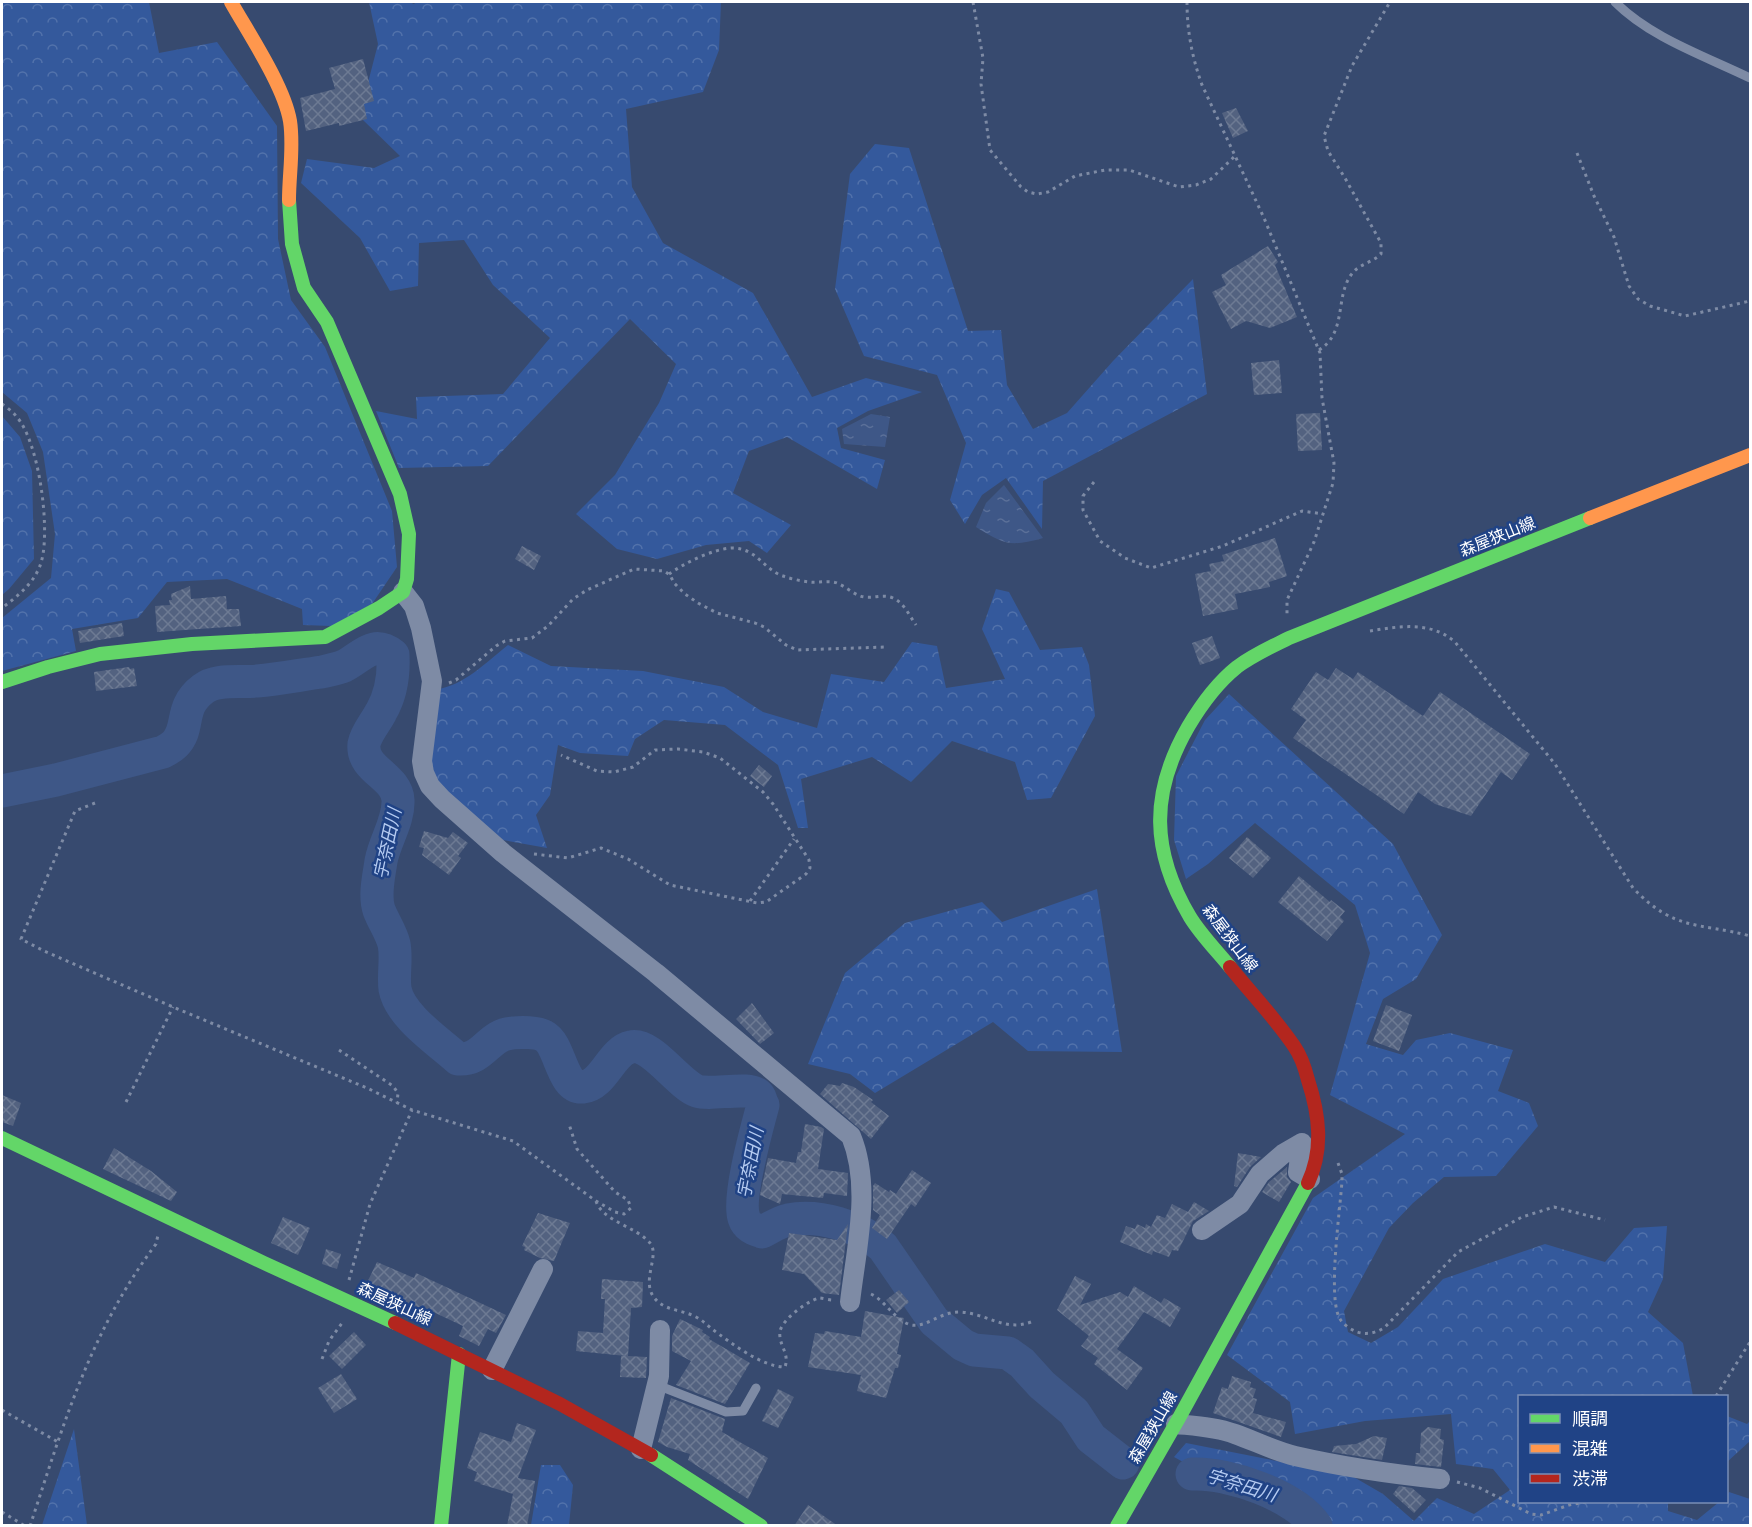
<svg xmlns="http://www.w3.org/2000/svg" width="1752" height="1527" viewBox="0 0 1752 1527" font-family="Overpass,'Noto Sans JP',sans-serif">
<defs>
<pattern id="forest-crowns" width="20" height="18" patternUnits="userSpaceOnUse" patternTransform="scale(1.5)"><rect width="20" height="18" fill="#34599c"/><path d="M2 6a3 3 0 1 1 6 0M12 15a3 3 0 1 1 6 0" fill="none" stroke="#5272ab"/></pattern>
<pattern id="water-ripples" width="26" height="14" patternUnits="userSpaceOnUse" patternTransform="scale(1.5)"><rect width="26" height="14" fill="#3e5787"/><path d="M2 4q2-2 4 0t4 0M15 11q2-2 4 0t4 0" fill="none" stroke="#5b7099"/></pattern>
<pattern id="building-cross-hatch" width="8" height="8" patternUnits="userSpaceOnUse" patternTransform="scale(1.5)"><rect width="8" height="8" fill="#536280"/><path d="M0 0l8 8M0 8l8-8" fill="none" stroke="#6d7a93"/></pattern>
</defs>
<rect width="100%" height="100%" fill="#374a6f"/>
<path fill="url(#forest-crowns)" d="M 2,2 L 149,2 L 159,53 L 217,42 L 277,126 L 278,239 L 291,300 L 325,347 L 392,511 L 397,567 L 372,604 L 332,626 L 303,625 L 302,609 L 227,579 L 167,582 L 138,618 L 72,629 L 76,651 L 2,671 L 2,618 L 51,578 L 55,534 L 43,452 L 27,413 L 2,392 Z
M 369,2 L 409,2 L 414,4 L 416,2 L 721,2 L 719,50 L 703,92 L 626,109 L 632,187 L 663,243 L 753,293 L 812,397 L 866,378 L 922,392 L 868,411 L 837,428 L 841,448 L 885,460 L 877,489 L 787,437 L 749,451 L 733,493 L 791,525 L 767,553 L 749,541 L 706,545 L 657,559 L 617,549 L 576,514 L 615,475 L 659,403 L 676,364 L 630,319 L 488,466 L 399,468 L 376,411 L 417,419 L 416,397 L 503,394 L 550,338 L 493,285 L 464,240 L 419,243 L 418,286 L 390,291 L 360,238 L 301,183 L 307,159 L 374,168 L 400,156 L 363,120 L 363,102 L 378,44 Z
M 875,144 L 909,148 L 968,331 L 1001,330 L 1007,385 L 1033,429 L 1067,413 L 1113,361 L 1193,279 L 1207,394 L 1043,481 L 1042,529 L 1006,478 L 982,495 L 965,524 L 950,500 L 966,443 L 937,375 L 864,356 L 835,289 L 850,174 Z
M 2,416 L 20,437 L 32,471 L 34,559 L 9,589 L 2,595 Z
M 996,589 L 1009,592 L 1040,650 L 1082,647 L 1089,665 L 1095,716 L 1051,798 L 1027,800 L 1015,762 L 952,741 L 911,782 L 872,757 L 801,779 L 808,828 L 798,828 L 778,765 L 725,725 L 664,720 L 635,739 L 628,756 L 580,753 L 558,745 L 550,795 L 536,815 L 547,848 L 503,840 L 445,794 L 433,780 L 428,758 L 435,690 C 465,685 485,663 508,645 L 551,666 L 643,671 L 724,687 L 763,712 L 817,728 L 831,674 L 884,682 L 912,642 L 937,646 L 946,688 L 1005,679 L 982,629 Z
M 1229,694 L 1393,844 L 1442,935 L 1416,979 L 1383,999 L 1366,1044 L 1403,1055 L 1416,1040 L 1450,1033 L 1513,1050 L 1498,1091 L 1529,1103 L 1538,1126 L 1496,1176 L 1444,1177 L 1413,1203 L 1389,1228 L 1344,1311 L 1348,1332 L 1371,1343 L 1398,1327 L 1443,1279 L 1545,1244 L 1605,1262 L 1634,1228 L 1667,1226 L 1663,1279 L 1648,1312 L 1683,1343 L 1693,1396 L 1520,1396 L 1520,1502 L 1668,1502 L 1668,1511 L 1697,1520 L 1719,1502 L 1726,1502 L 1727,1495 L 1729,1492 L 1750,1499 L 1750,1525 L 1295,1525 L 1290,1517 L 1268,1495 L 1207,1475 L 1174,1457 L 1186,1443 L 1352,1476 L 1383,1494 L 1414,1521 L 1437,1498 L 1474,1514 L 1510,1490 L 1493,1469 L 1456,1464 L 1451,1414 L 1365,1421 L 1295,1434 L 1290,1402 L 1227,1355 L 1313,1198 L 1405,1134 L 1330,1095 L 1370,953 L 1355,905 L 1255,823 L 1208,864 L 1186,879 L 1174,840 L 1176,776 L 1205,720 Z
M 1097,889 L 1122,1052 L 1028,1051 L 993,1022 L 875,1093 L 850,1074 L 808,1064 L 845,973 L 905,923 L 982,902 L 1002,922 Z
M 1727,1416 L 1747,1424 L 1750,1421 L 1750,1441 L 1727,1462 Z
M 74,1429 L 87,1525 L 42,1525 Z
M 541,1465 L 560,1465 L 573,1485 L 569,1525 L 531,1525 Z"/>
<path fill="url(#water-ripples)" d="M 871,414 L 890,417 L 885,447 L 844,444 L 842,429 Z
M 1004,485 L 1043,538 C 1010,547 1005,545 976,527 L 986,503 Z"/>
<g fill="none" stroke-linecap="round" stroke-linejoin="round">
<path stroke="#3e5787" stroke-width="33" d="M 2,791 L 56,780 L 163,752 C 167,750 172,747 175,744 C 191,728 178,708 203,689 C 217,678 241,683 257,681 C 279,679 300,675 322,672 C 329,670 337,669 344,666 C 362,657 373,639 393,655 C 394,675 391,695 381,712 C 376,722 366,733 364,744 C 361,770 397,776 398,800 C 399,821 385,840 381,861 C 379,876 374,895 379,910 C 383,921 391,932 394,944 C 397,958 393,974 395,989 C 400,1016 438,1041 458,1059 C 484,1061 488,1034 513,1033 C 521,1032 537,1032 544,1036 C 561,1045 561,1089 583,1087 C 604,1085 611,1051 631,1047 C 651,1042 678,1084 697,1091 C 712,1096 751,1085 759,1096 C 761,1099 761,1102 763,1105 C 757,1128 737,1198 744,1218 C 747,1227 754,1229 762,1232 C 770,1228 779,1222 788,1220 C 819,1214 860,1226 883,1247 L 934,1321 L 963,1345 L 974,1350 L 1008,1353 L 1022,1363 L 1042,1385 L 1074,1412 L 1091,1438 L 1123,1463
M 1192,1474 C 1228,1472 1296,1496 1316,1526"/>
</g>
<path fill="url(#building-cross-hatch)" d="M 363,59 L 374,101 L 364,104 L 367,119 L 339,126 L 339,123 L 306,131 L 300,98 L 335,89 L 329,68 Z
M 1236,108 L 1248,131 L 1233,138 L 1222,113 Z
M 1268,246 L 1278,262 L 1275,265 L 1297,317 L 1270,328 L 1246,321 L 1231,329 L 1212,292 L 1226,285 L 1221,275 Z
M 1279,360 L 1282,393 L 1254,395 L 1251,363 Z
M 1320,413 L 1322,450 L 1298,451 L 1296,414 Z
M 1275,538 L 1287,576 L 1269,582 L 1270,587 L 1235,594 L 1238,609 L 1203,616 L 1195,574 L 1211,571 L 1209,564 L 1224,561 L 1222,555 Z
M 522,546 L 541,556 L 534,570 L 515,559 Z
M 190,586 L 191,599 L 226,596 L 227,609 L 239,609 L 241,626 L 157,632 L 155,606 L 170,605 L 169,600 L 172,600 L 171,594 Z
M 122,623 L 124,636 L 80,643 L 78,631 Z
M 1212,636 L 1220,658 L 1200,665 L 1192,643 Z
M 129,667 L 130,669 L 134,668 L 137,686 L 96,691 L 94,672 Z
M 1336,668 L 1353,679 L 1358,672 L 1423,716 L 1440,692 L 1530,754 L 1512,780 L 1501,772 L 1471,816 L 1435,804 L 1418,792 L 1404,814 L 1293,738 L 1306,720 L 1291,709 L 1316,672 L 1328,680 Z
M 759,765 L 772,776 L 764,787 L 750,776 Z
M 424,831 L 448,838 L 453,832 L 468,843 L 458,856 L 461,858 L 449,875 L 422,855 L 424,848 L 419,847 Z
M 1247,837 L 1271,858 L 1253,878 L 1229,858 Z
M 1299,876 L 1330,902 L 1331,900 L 1345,911 L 1340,917 L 1344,921 L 1327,941 L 1278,902 Z
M 752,1003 L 774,1033 L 760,1044 L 736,1019 Z
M 1386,1005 L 1412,1015 L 1399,1051 L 1373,1041 Z
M 842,1083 L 854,1087 L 873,1100 L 871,1102 L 889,1116 L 871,1139 L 820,1094 L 828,1084 L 840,1086 Z
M 2,1095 L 21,1103 L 13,1126 L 2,1122 Z
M 805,1124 L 821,1127 L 824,1129 L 818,1169 L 848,1173 L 847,1196 L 824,1193 L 823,1198 L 782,1194 L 780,1204 L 760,1195 L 768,1158 L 796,1163 L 798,1152 L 801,1152 Z
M 114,1148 L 151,1171 L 177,1192 L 171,1201 L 103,1169 Z
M 1238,1153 L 1261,1157 L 1250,1167 L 1237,1187 L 1234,1186 Z
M 1287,1167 L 1287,1177 L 1291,1182 L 1279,1202 L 1262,1192 L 1269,1182 Z
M 912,1170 L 931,1183 L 915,1207 L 911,1204 L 887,1239 L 872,1228 L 880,1215 L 873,1210 L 873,1186 L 875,1183 L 889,1192 L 890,1190 L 896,1194 Z
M 1194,1202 L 1209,1211 L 1193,1221 L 1178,1251 L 1172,1250 L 1169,1257 L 1153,1251 L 1152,1255 L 1120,1242 L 1126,1226 L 1135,1229 L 1137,1224 L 1145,1228 L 1146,1224 L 1151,1227 L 1157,1215 L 1165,1218 L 1172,1204 L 1188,1212 Z
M 538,1213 L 570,1223 L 554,1261 L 540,1258 L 524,1250 L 525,1247 L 522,1246 Z
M 283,1217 L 310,1228 L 298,1255 L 271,1243 Z
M 848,1224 L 839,1295 L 822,1293 L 804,1274 L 782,1270 L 789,1233 L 837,1240 Z
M 326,1249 L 341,1254 L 337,1269 L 322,1264 Z
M 377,1262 L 414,1278 L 416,1273 L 506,1315 L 496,1333 L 488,1329 L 479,1346 L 459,1336 L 463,1326 L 429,1310 L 424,1319 L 363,1291 Z
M 1075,1276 L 1091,1284 L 1080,1305 L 1120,1292 L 1128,1297 L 1134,1286 L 1161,1303 L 1164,1298 L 1181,1308 L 1170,1327 L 1144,1312 L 1117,1349 L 1143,1368 L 1127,1390 L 1094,1364 L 1098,1358 L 1081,1346 L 1089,1336 L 1057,1310 Z
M 602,1279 L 643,1282 L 642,1307 L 631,1308 L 628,1356 L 647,1357 L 646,1378 L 620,1377 L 621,1356 L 626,1356 L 576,1351 L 578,1331 L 603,1333 L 605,1299 L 601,1299 Z
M 899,1290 L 909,1302 L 897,1313 L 886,1300 Z
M 865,1311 L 904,1318 L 897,1354 L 901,1355 L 898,1368 L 895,1368 L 886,1398 L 857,1391 L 861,1375 L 808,1367 L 815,1333 L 824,1334 L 825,1331 L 861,1337 Z
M 680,1319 L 703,1330 L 702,1332 L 710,1337 L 709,1339 L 750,1363 L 725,1404 L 676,1385 L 691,1361 L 672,1351 L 672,1336 Z
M 354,1332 L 366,1345 L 342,1369 L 329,1356 Z
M 341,1374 L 357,1399 L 334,1413 L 318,1388 Z
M 1232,1376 L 1251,1382 L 1250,1387 L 1256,1389 L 1253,1398 L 1257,1399 L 1253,1413 L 1286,1422 L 1281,1437 L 1213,1413 L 1222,1387 L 1228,1389 Z
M 778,1389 L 794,1397 L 778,1428 L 762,1421 Z
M 671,1398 L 725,1419 L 722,1432 L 768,1458 L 748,1499 L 688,1460 L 690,1454 L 667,1447 L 658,1442 Z
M 517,1423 L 536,1430 L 518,1478 L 535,1481 L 527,1526 L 507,1526 L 513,1494 L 480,1484 L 481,1483 L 474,1481 L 477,1472 L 467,1468 L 480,1432 L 511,1442 Z
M 1428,1427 L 1441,1429 L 1440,1439 L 1444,1440 L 1441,1467 L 1415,1464 L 1416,1453 L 1420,1453 L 1421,1433 Z
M 1374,1436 L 1387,1438 L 1382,1460 L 1332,1452 L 1334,1446 L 1356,1444 Z
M 1399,1486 L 1412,1488 L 1426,1500 L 1414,1513 L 1393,1494 Z
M 808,1505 L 838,1526 L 794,1526 Z"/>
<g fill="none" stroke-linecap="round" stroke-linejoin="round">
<path stroke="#7e8ba5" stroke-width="3" stroke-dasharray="3 4.5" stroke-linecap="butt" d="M 973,2 L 983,58 L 981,84 L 990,150 L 1021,187 L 1028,192 L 1037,194 L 1048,192 L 1075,176 L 1105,170 L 1129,170 L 1179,187 L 1196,185 L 1211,179 L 1235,156
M 1187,2 C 1187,31 1192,57 1202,85 L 1264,218 L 1320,353 L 1322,398 L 1334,463 L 1333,483 L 1314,542 L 1287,600 L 1287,617
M 1577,153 L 1594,196 L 1614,237 L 1629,286 L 1638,299 L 1650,306 L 1685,316 L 1750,301
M 1319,350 C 1347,333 1335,297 1351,275 C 1358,264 1372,263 1381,254 L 1381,243 L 1345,178 L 1328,151 L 1324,136 L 1352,66 L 1390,2
M 2,404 C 6,407 12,411 16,416 C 39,441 50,526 42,559 C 37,581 19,595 2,608
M 1094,482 L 1083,496 L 1083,510 L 1100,541 L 1125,558 L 1151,568 L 1223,546 L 1302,511 L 1323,514
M 669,574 C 685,563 712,549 732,548 C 757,548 764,570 783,576 C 791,579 801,581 810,582 C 819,583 829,580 837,583 C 847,587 856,597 866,597 C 875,598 884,594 893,598 C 904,603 909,615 916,625
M 1370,631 C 1400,626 1431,621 1455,642 L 1555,764 L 1633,888 C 1675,932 1699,922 1750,936
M 449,683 L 456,680 L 496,646 L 505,641 L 532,638 L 548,626 L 573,599 L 587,590 L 634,569 L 664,571 L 670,575 L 674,583 L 685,594 L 698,603 L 717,613 L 755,623 L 764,627 L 786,645 L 797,650 L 885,647
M 95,803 L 75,811 L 21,939 L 44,951 L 173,1007 L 367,1088 L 412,1110 L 513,1141 L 596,1201 L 615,1212 L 624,1214 L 631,1208 L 628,1200 L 615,1192 L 577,1149 L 569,1124
M 534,854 L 568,858 L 601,848 L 628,859 L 670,885 L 757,903 L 766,902 L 806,874 L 810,868 L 809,860 L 773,804 L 763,792 L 720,758 L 703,752 L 678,749 L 655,750 L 633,767 L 614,772 L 597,771 L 561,755
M 750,901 L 794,839
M 339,1050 L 393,1086 L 398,1093 L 397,1103
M 126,1102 L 173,1007
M 1338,1163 L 1342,1174 L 1342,1181 C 1340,1211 1328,1294 1339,1317 C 1342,1324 1350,1329 1357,1332 C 1367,1335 1375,1333 1384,1328 L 1458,1252 L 1522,1217 L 1554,1207 L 1605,1220
M 596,1201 C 602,1221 637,1227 650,1243 C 660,1255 642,1279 653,1296 C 663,1311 680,1309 694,1316 C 701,1319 706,1324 712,1329 C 731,1343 762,1367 785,1367 C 790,1353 778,1345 780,1331 C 783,1319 807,1301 819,1298 C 822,1298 829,1300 833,1300
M 349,1280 L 370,1204 L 412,1110
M 871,1294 C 886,1301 894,1320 911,1325 C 926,1328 940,1312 959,1312 C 987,1313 1004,1332 1031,1322
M 322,1359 L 329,1341 L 342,1323
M 1716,1396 L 1750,1342
M 2,1410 L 58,1442
M 1457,1482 L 1480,1488 L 1531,1514 L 1541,1515 L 1569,1505 L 1586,1502
M 2,1512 L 25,1526
M 30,1526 C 64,1423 90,1332 156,1244 L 158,1235"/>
<path stroke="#7e8ba5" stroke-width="9" d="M 1615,2 C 1651,38 1705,56 1750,78
M 657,1385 L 726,1412 L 743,1411 L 756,1388"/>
<path stroke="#7e8ba5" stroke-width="20" d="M 403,592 L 414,606 L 421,628 L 432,681 L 422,761 L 424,773 L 430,786 L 442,799 L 503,853 L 656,973 L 851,1136 C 872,1187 856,1249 850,1302
M 1202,1230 L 1240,1204 L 1260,1174 L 1283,1154 L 1302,1143 L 1298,1172 L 1310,1179
M 492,1370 L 543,1269
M 1176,1424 C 1195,1426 1216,1427 1235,1434 C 1255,1441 1274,1451 1295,1456 C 1343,1467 1391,1474 1440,1479
M 641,1449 L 659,1376 L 660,1330"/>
<path stroke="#63d668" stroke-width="14" d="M 2,682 L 48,667 L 100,654 L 192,644 L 325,637 L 379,608 L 403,592 L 407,579 L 409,534 L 400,494 L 327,322 L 304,288 L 292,244 L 289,200
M 1230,967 C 1217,951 1201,935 1190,917 C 1151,851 1150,793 1188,727 C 1201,705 1217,683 1237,667 C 1253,655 1271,647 1289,638 L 1590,518
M 2,1138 L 264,1263 L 395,1323
M 651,1455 L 761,1526
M 441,1526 L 459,1354
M 1117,1526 L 1179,1418 L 1308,1183"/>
<path stroke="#ff974d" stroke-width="14" d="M 231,2 C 249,34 284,86 290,121 C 294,147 289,174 289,200
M 1590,518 L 1750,455"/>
<path stroke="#b3261e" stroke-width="14" d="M 1230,967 C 1251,993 1275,1018 1294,1046 C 1301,1056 1305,1068 1308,1080 C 1319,1114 1324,1149 1308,1183
M 395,1323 L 560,1404 L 651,1455"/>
</g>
<g text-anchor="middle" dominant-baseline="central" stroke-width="5" stroke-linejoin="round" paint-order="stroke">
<g font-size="16" fill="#fff" stroke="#204386">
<text transform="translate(1498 538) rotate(-22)">森屋狭山線</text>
<text transform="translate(1229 939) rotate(53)">森屋狭山線</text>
<text transform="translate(394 1305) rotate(25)">森屋狭山線</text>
<text transform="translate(1154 1428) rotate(-60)">森屋狭山線</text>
</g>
<g font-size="18" font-style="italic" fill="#b5cbf1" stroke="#204386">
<text transform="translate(389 844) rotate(-78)">宇奈田川</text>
<text transform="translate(752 1163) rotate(-79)">宇奈田川</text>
<text transform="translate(1241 1487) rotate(17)">宇奈田川</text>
</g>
</g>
<rect width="1752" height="1527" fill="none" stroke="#ffffff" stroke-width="6"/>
<rect x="1518" y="1395" width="210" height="108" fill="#204386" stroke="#798eb6" stroke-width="1.5"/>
<rect x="1530" y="1414" width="30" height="9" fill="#63d668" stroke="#798eb6" stroke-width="1.5"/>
<text x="1572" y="1425" font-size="18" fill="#ffffff">順調</text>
<rect x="1530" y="1444" width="30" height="9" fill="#ff974d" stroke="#798eb6" stroke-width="1.5"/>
<text x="1572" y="1455" font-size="18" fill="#ffffff">混雑</text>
<rect x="1530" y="1474" width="30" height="9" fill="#b3261e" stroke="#798eb6" stroke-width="1.5"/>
<text x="1572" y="1485" font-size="18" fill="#ffffff">渋滞</text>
</svg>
